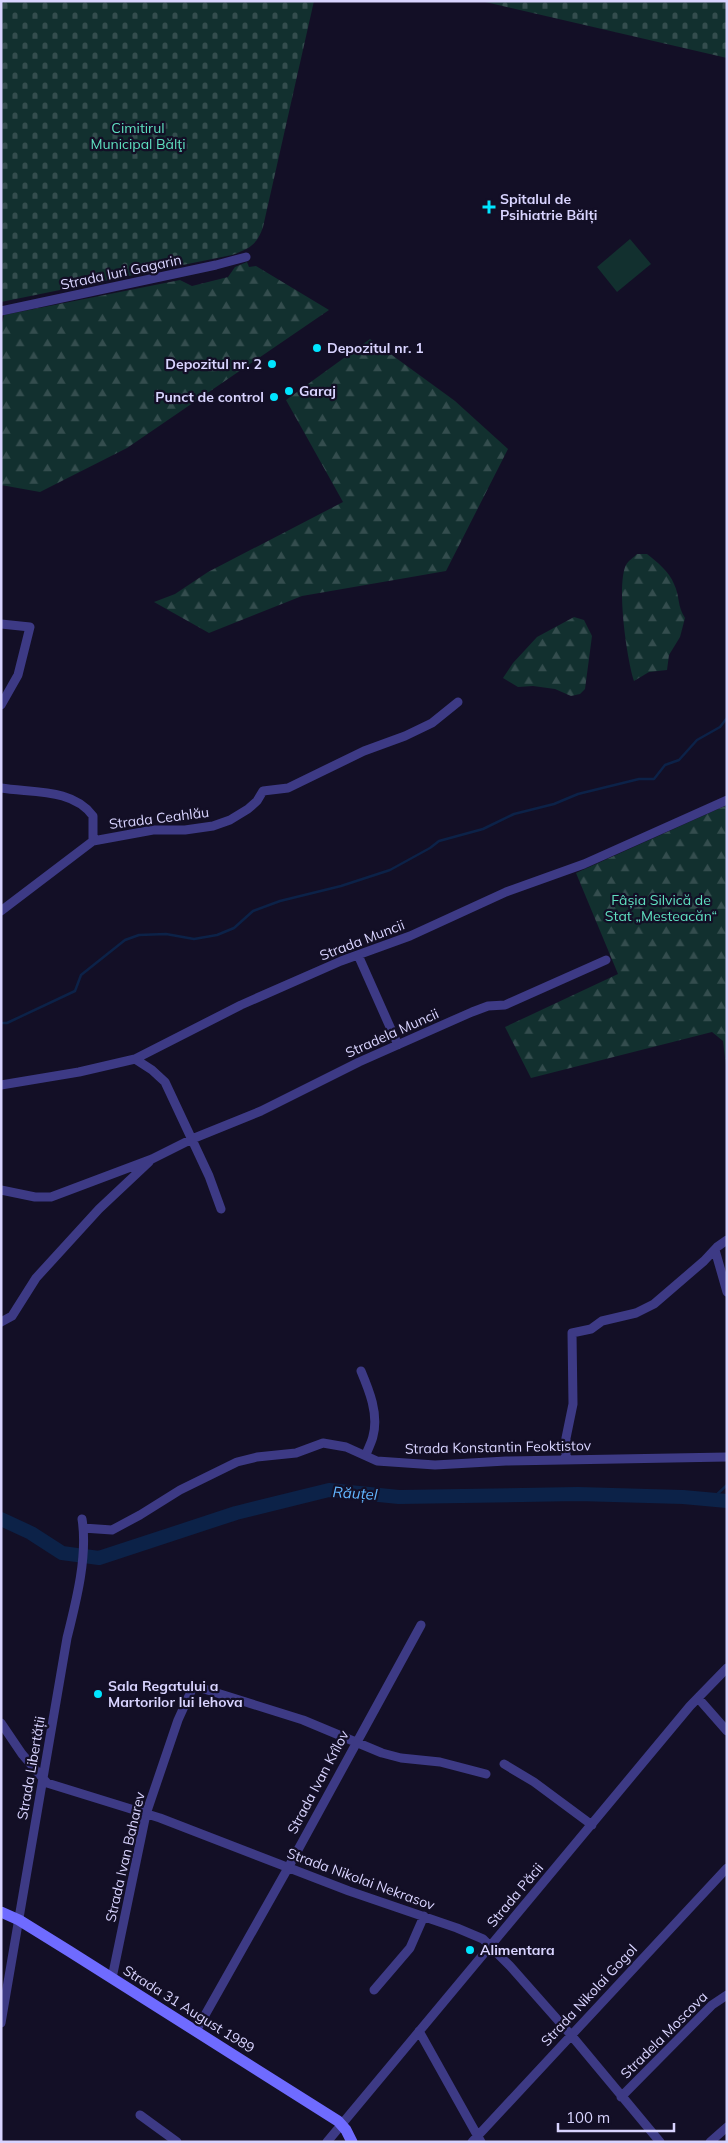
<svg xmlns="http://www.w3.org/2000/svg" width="728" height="2143" viewBox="0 0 728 2143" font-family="Mulish,sans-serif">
<defs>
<pattern id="forest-firs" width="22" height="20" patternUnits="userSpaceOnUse" patternTransform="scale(1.25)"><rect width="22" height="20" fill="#12302f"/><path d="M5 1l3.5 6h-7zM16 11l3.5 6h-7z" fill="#344d4e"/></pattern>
<pattern id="cemetery-stones" width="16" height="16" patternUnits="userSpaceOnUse" patternTransform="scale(1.25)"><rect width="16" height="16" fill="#12302f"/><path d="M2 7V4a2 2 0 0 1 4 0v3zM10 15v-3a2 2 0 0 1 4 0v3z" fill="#344d4e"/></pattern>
</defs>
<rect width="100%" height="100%" fill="#130f26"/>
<path fill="url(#forest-firs)" d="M 247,262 L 249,267 L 256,266 L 329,310 L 127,448 L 40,492 L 1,485 L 1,327 L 4,315 L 180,280 L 192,286 L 228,277 L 235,267 Z
M 370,339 L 455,401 L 508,449 L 446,571 L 302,596 L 209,633 L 154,602 L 175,594 L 208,572 L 343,502 L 286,400 Z
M 637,554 L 647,554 C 657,562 669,571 674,584 C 680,596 677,606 685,618 L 680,637 L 669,655 L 667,670 L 649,672 L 634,681 C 627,660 616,585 626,565 C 628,561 634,557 637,554 Z
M 574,617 L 584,620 L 592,636 L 585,689 L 580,694 L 571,696 L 555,689 L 533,686 L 518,687 L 503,678 L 513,663 L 537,637 Z
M 727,805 L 727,1073 L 723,1041 L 712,1032 L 531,1078 L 505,1027 L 618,974 L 576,873 Z"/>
<path fill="url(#cemetery-stones)" d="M 1,1 L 314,1 L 263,227 C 257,245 249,249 232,255 L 1,302 Z
M 481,1 L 727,1 L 727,58 Z"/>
<path fill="#12302f" d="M 630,239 L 651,264 L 617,292 L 597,267 Z"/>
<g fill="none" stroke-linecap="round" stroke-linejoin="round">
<path stroke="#0c2248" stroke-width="2.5" d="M 1,1023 L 7,1023 L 75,991 L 81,975 L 125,940 L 139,935 L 166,934 L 194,939 L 217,935 L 234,928 L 253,911 L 280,901 L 341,886 L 390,870 L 430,848 L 439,841 L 483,829 L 514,814 L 554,804 L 578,794 L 639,779 L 654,779 L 665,765 L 679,760 L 697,740 L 720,727 L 727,718
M 712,1499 L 727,1485"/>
<path stroke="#0c2248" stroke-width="14" d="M 1,1519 L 31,1533 L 62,1553 L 99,1558 L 236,1513 L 329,1490 L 399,1497 L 578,1494 L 683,1497 L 727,1501"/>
<path stroke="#3d3a85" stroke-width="9" d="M 1,311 L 216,265 L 246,257
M 1,624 L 30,627 L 18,675 L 1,705
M 1,788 C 31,793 73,788 93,816 L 93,841
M 1,911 L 93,841 L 153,830 L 185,830 L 213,826 L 230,820 L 248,809 L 257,801 L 263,791 L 288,788 L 364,751 L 405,736 L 432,723 L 458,702
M 358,955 L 398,1045
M 135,1059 L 152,1070 L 165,1082 L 209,1176 L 221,1209
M 1,1085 L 79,1072 L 135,1059 L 241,1005 L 341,961 L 410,936 L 506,892 L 584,864 L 727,800
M 1,1190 L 35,1197 L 51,1197 L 152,1159 L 192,1139 L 261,1111 L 359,1062 L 472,1012 L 488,1006 L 505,1005 L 606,960
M 715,1250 L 727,1292
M 1,1322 L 12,1316 L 36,1278 L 99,1209 L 149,1162
M 361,1371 C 369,1390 379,1414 373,1436 C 372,1442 368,1448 366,1455
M 566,1460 L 566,1438 L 573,1404 L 572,1333 L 591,1329 L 602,1321 L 636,1313 L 654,1304 L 704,1261 L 717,1247 L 727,1240
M 83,1528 L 112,1530 L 140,1515 L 180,1490 L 237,1462 L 257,1457 L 296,1453 L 323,1443 L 346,1447 L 377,1461 L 435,1465 L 506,1461 L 727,1457
M 698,1698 L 727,1731
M 1,1723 L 22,1754 L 47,1783 L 160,1818 L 349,1891 L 457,1928 L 483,1939 L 510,1966 L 571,2035 L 660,2142
M 504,1764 L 534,1782 L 592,1825
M 112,1978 L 146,1814 L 178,1720 L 193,1687 L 201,1688 L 303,1720 L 382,1753 L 401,1758 L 440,1762 L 486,1774
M 374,1990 L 410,1948 L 424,1916
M 1,2023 L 67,1638 C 76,1602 88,1556 82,1519
M 196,2031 L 288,1868 L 421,1625
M 419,2031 L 481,2142
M 621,2097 L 712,2005 L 727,1995
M 140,2115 L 177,2142
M 327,2142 L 690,1706 L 727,1668
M 472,2142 L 727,1868
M 710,2142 L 727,2127"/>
<path stroke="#6f6bff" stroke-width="11" d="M 1,1912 L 19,1920 L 69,1951 L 338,2121 L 346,2130 L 352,2142"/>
</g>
<g fill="#00e5ff" stroke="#130f26" stroke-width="2">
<path d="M486.5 199.5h5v5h5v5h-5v5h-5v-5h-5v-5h5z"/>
<circle cx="317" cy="348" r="5"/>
<circle cx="272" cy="364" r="5"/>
<circle cx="289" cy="391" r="5"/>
<circle cx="274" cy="397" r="5"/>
<circle cx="98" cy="1694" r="5"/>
<circle cx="470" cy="1950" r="5"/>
</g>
<g text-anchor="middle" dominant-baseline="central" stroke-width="4.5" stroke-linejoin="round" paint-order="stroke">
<g font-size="14" fill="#5fe0c0" stroke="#130f26">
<text x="138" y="128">Cimitirul<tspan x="138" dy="16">Municipal Bălţi</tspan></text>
<text x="661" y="900">Fâșia Silvică de<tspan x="661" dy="16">Stat „Mesteacăn“</tspan></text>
</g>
<g font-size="14" font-weight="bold" fill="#d9d4ff" stroke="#130f26" text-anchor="start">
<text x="500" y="199">Spitalul de<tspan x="500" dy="16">Psihiatrie Bălți</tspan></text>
<text x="327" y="348">Depozitul nr. 1</text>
<text x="262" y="364" text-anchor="end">Depozitul nr. 2</text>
<text x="299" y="391">Garaj</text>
<text x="264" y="397" text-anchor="end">Punct de control</text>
<text x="108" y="1686">Sala Regatului a<tspan x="108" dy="16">Martorilor lui Iehova</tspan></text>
<text x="480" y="1950">Alimentara</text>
</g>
<g font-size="14" fill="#d9d4ff" stroke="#130f26">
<text transform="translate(121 272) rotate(-12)">Strada Iuri Gagarin</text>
<text transform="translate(159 818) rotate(-7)">Strada Ceahlău</text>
<text transform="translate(362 940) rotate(-21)">Strada Muncii</text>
<text transform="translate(392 1033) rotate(-24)">Stradela Muncii</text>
<text transform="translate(498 1447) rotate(-1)">Strada Konstantin Feoktistov</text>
<text transform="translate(31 1768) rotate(-80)">Strada Libertății</text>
<text transform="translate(318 1782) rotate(-62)">Strada Ivan Krîlov</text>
<text transform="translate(125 1857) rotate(-77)">Strada Ivan Baharev</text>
<text transform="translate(361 1879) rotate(20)">Strada Nikolai Nekrasov</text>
<text transform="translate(515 1895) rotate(-50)">Strada Păcii</text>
<text transform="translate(589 1995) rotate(-47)">Strada Nikolai Gogol</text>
<text transform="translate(189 2009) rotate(32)">Strada 31 August 1989</text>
<text transform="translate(664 2035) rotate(-45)">Stradela Moscova</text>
</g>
<g font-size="15" font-style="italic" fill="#62b6ff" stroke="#130f26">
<text transform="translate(355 1493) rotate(4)">Răuțel</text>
</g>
</g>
<rect width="728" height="2143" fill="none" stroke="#d9d4ff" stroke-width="5"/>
<path d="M558 2123v8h116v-8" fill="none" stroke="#d9d4ff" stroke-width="2.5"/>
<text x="566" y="2123" font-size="15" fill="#d9d4ff" stroke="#130f26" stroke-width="4" paint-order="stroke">100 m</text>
</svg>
